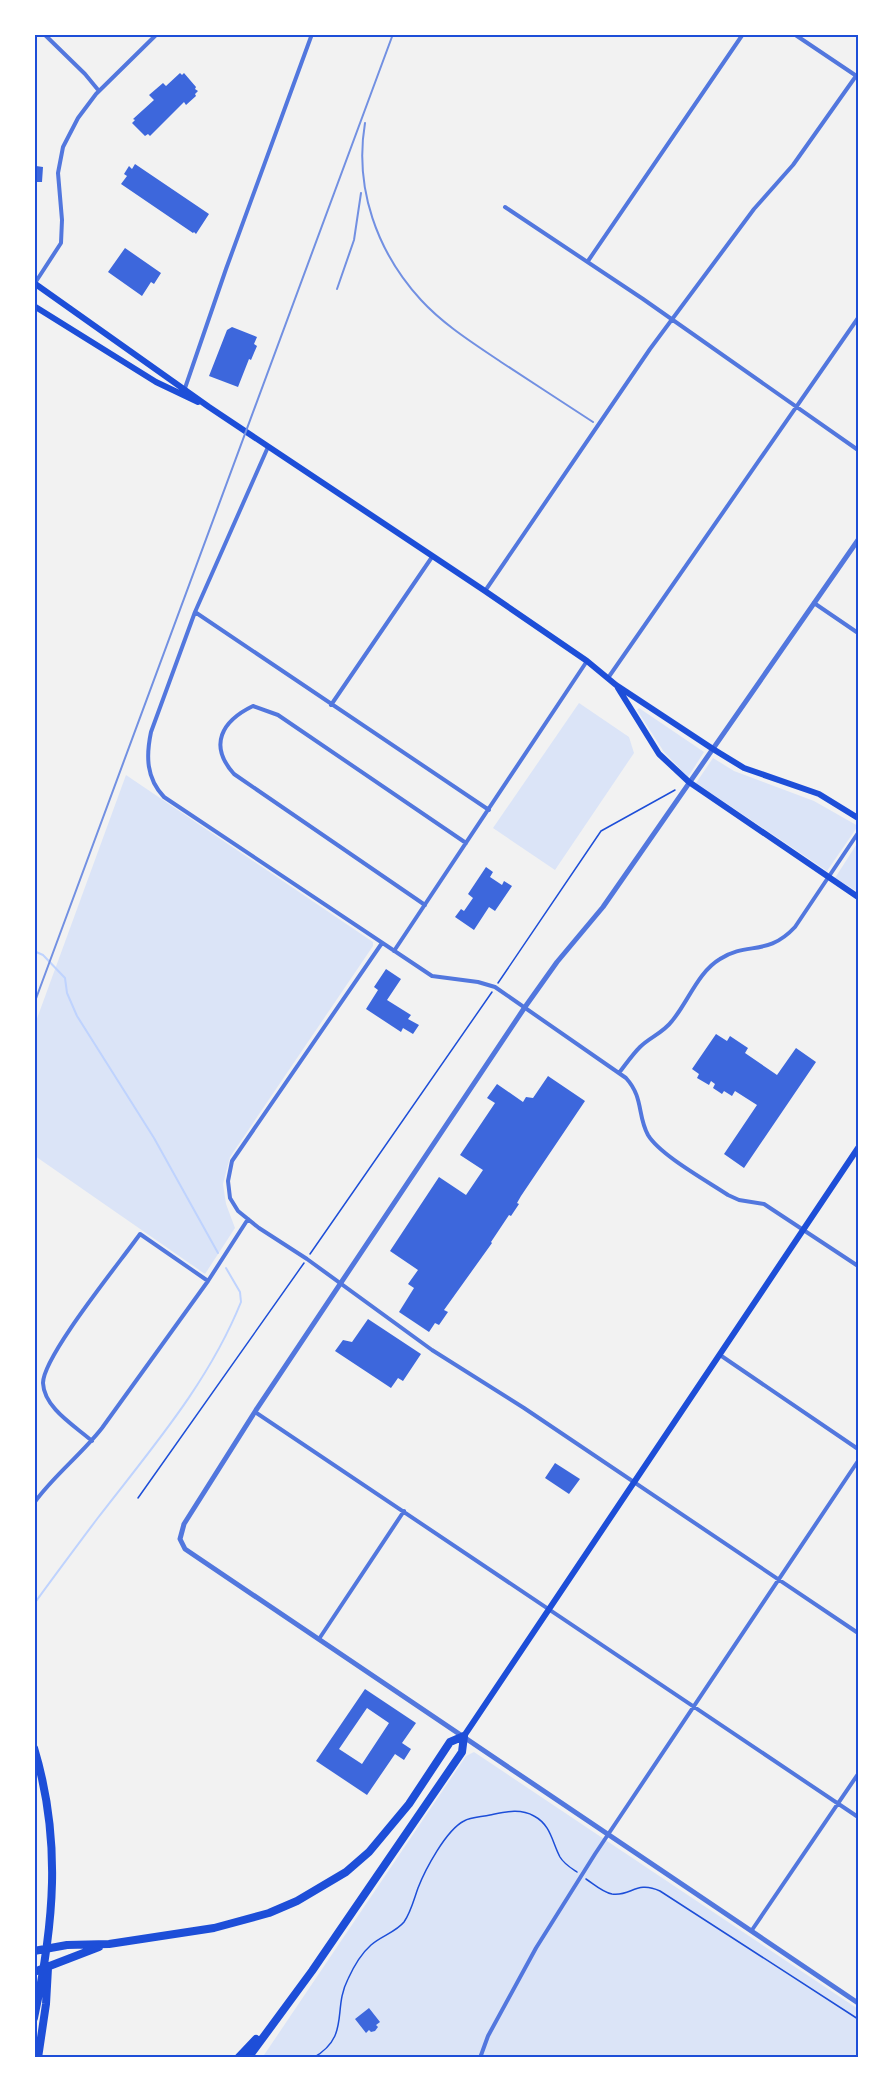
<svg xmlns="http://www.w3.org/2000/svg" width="893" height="2092" viewBox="0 0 893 2092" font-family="Helvetica,sans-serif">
<rect width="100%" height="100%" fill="#f2f2f2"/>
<path fill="#dbe4f7" d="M 579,703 L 629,737 L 634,753 L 555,870 L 493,828 Z
M 639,708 L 704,752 L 688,777 L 664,752 L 637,710 Z
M 713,758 L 734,771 L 814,801 L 858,826 L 827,871 L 696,783 Z
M 126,775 L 373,942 L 373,946 L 230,1157 L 223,1184 L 226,1204 L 235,1228 L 205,1274 L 35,1156 L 35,1024 Z
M 858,842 L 858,892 L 835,878 Z
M 474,1752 L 858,2009 L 858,2057 L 262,2058 L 466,1756 Z"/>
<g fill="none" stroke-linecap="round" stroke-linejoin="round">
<path stroke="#bfd3fe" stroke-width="2" d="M 34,951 L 43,955 L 65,978 L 67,993 L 77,1016 L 154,1138 L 218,1253
M 34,1604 C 55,1575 76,1547 97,1519 C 150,1450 208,1384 241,1302 L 240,1292 L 226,1268"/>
</g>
<path fill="#3d67dc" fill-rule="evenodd" d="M 180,73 L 182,75 L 184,73 L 196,87 L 195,89 L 198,91 L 195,94 L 196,96 L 186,105 L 184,102 L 150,136 L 148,134 L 145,136 L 132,123 L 135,120 L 133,119 L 154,100 L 149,95 L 163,83 L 166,86 Z
M 135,164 L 209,214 L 196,234 L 194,232 L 193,233 L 121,184 L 127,176 L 124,174 L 129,166 L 132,169 Z
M 36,166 L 43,167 L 42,182 L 35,182 Z
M 125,248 L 161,273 L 154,284 L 151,282 L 142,296 L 108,272 Z
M 232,327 L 257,337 L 254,344 L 257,346 L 251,360 L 249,359 L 238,387 L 209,376 L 227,330 Z
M 486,867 L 493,872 L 490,877 L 502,885 L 504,881 L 512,886 L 495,911 L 489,907 L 474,930 L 455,917 L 461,909 L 464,911 L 473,898 L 468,894 Z
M 386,969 L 401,979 L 387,1000 L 411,1015 L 408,1019 L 419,1025 L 413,1034 L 403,1028 L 401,1032 L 366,1009 L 378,990 L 374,987 Z
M 716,1034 L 727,1041 L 730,1036 L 748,1048 L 745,1053 L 777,1075 L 796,1048 L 816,1062 L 744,1168 L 724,1154 L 757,1105 L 735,1091 L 732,1096 L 724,1091 L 722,1094 L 713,1088 L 715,1084 L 711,1081 L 709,1085 L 697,1078 L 699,1074 L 692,1069 Z
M 548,1076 L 585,1101 L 521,1196 L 517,1203 L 519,1204 L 511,1216 L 509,1215 L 491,1242 L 492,1243 L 444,1310 L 448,1312 L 439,1325 L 435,1323 L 429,1332 L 399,1312 L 414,1288 L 408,1284 L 418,1270 L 390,1251 L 439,1177 L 466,1195 L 483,1170 L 460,1155 L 495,1103 L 487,1098 L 497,1084 L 523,1102 L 526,1097 L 533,1098 Z
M 368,1319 L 421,1354 L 403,1381 L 398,1378 L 391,1388 L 335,1351 L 343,1340 L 352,1342 Z
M 555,1463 L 580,1479 L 569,1494 L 545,1478 Z
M 365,1689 L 416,1723 L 402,1743 L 411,1749 L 404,1760 L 395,1754 L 367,1795 L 316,1761 ZM 367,1708 L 389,1723 L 362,1764 L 339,1749 Z
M 369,2008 L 380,2022 L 376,2025 L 378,2027 L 375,2031 L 371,2032 L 369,2030 L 366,2033 L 355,2019 Z"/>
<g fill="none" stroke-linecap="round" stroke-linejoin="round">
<path stroke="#1d4ed8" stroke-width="1.5" d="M 498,983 L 601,831 L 675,790
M 310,1254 L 492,992
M 138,1498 L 304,1263
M 586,1879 C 594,1884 602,1892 612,1894 C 631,1897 636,1880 660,1891 L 858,2019
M 313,2058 C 351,2036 332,2010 348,1979 C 353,1968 362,1953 371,1945 C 381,1936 396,1932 404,1922 C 411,1912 414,1899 418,1888 C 425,1870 446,1830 464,1821 C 471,1817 482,1817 490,1815 C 505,1812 520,1808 534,1816 C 551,1825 552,1842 560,1857 C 564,1864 571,1868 577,1872"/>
<path stroke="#5277de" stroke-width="4" d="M 44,34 L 85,74 L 99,91
M 794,34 L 858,77
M 505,207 L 643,299 L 858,450
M 588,261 L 743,34
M 35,283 L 61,243 L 62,220 L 58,173 L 63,147 L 78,118 L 96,94 L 157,34
M 184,391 L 226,269 L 312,34
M 268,447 L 195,612 L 151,732 C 146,756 146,778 164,797 L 432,976 L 478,982 L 495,987 L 626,1078 C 644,1098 637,1115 648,1135 C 660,1155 707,1181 728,1195 L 739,1200 L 764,1204 L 858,1266
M 485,591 L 650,349 L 754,209 L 793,165 L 856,76
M 814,603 L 858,633
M 195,612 L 489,810
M 608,678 L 858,318
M 331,705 L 432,557
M 425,905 L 234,774 C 208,745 222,721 253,706 L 278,715 L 466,843
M 382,943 L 232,1161 L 228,1181 L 230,1198 L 238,1211 L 259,1228 L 307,1259 L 432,1350 L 524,1408 L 858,1633
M 394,951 L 587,661
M 619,1073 C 626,1064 632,1055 640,1047 C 650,1037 663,1033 672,1021 C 688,1002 698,972 720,959 C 748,941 767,957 795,927 L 858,833
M 720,1355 L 858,1449
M 255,1412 L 858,1817
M 92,1441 C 75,1426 44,1408 43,1383 C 43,1356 121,1261 140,1234 L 208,1281
M 34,1503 C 54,1475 81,1455 102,1428 L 208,1281 L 248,1219
M 319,1639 L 404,1511
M 752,1930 L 858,1774
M 480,2058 L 488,2036 L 536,1948 L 595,1854 L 858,1461"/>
<path stroke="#5277de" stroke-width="5" d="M 858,540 L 603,907 L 557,962 L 525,1007 L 256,1410 L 184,1524 L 180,1539 L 185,1549 L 858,2003"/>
<path stroke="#1d4ed8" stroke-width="6" d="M 34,283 L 209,407 L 485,591 L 587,661 L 616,685 L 713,749 L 744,768 L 819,794 L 858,818
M 34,306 L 156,382 L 198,402
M 618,688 L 659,754 L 689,782 L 858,897
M 464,1736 L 858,1148"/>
<path stroke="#1d4ed8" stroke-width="8" d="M 34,1748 C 62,1840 54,1925 34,2018
M 34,1951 L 67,1945 L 109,1944 L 214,1928 L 269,1913 L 297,1901 L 346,1872 L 369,1852 L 409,1804 L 450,1742 L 464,1736 L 462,1752 L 312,1971 L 248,2058
M 34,1972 L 99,1947
M 38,2058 L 46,2004 L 48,1968
M 238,2058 L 256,2039"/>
<path stroke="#7290e2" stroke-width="2" d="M 365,123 C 354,188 377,252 421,300 C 444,325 473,343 501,362 C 532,382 562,402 593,422
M 337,289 L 354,240 L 361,193
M 34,1004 L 393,34"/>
</g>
<rect width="893" height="2092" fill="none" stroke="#ffffff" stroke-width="72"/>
<rect x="36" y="36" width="821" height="2020" fill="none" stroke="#1d4ed8" stroke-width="2"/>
</svg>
